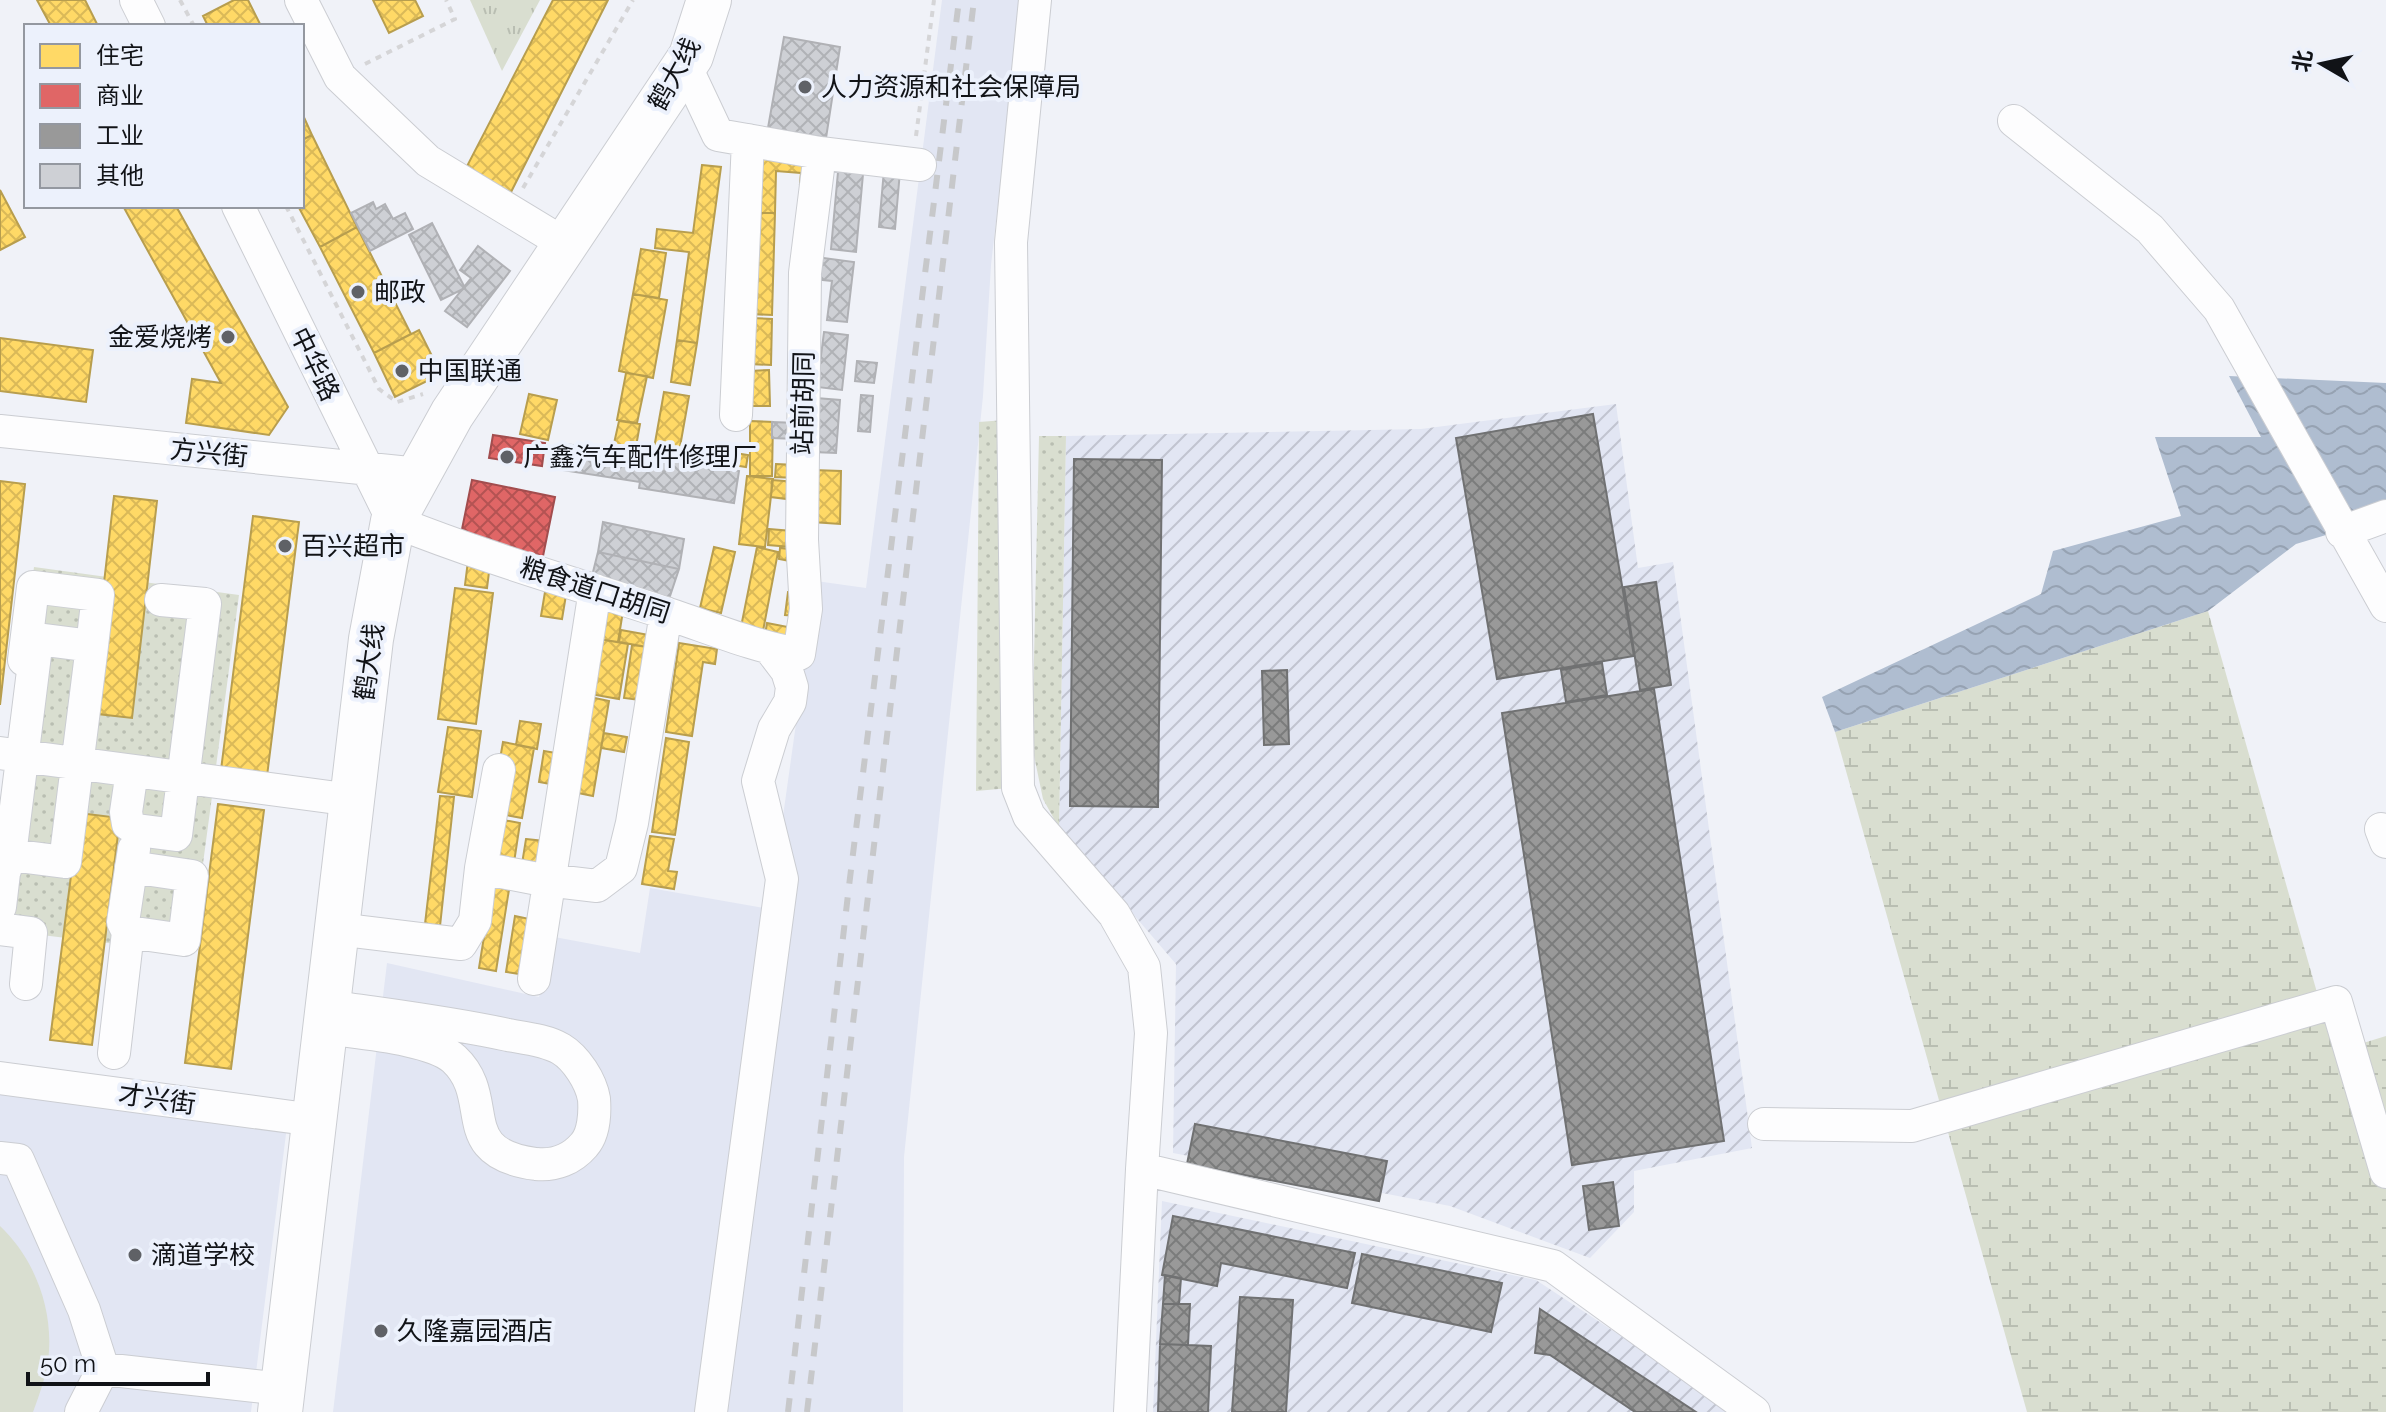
<svg xmlns="http://www.w3.org/2000/svg" width="2386" height="1412" viewBox="0 0 2386 1412" font-family="Raleway,'Noto Sans SC',sans-serif">
<defs>
<pattern id="industrial-furrows" width="10" height="10" patternUnits="userSpaceOnUse" patternTransform="scale(2)"><rect width="10" height="10" fill="#e2e6f3"/><path d="M-1 1l2-2M0 10L10 0M9 11l2-2" fill="none" stroke="#c1c4d0"/></pattern>
<pattern id="grass-tufts" width="24" height="20" patternUnits="userSpaceOnUse" patternTransform="scale(2)"><rect width="24" height="20" fill="#d9ded0"/><path d="M3 7l-1-3M5 7V3M7 7l1-3M15 17l-1-3M17 17v-4M19 17l1-3" fill="none" stroke="#b9beb2"/></pattern>
<pattern id="wetland-marsh" width="20" height="14" patternUnits="userSpaceOnUse" patternTransform="scale(2)"><rect width="20" height="14" fill="#d9ded0"/><path d="M1 5h8M5 5V1M11 12h8M15 12V8" fill="none" stroke="#b9beb2"/></pattern>
<pattern id="park-dots" width="8" height="8" patternUnits="userSpaceOnUse" patternTransform="scale(2)"><rect width="8" height="8" fill="#d9ded0"/><path d="M2 2h.1M6 6h.1" fill="none" stroke="#b9beb2" stroke-width="1.8" stroke-linecap="round"/></pattern>
<pattern id="water-waves" width="16" height="10" patternUnits="userSpaceOnUse" patternTransform="scale(2)"><rect width="16" height="10" fill="#afbdd0"/><path d="M0 5q4-4 8 0t8 0" fill="none" stroke="#96a2b2"/></pattern>
<pattern id="homes-cross-hatch" width="8" height="8" patternUnits="userSpaceOnUse" patternTransform="scale(2)"><rect width="8" height="8" fill="#ffd966"/><path d="M0 0l8 8M0 8l8-8" fill="none" stroke="#dab958"/></pattern>
<pattern id="shops-cross-hatch" width="8" height="8" patternUnits="userSpaceOnUse" patternTransform="scale(2)"><rect width="8" height="8" fill="#e06666"/><path d="M0 0l8 8M0 8l8-8" fill="none" stroke="#b45353"/></pattern>
<pattern id="industry-cross-hatch" width="8" height="8" patternUnits="userSpaceOnUse" patternTransform="scale(2)"><rect width="8" height="8" fill="#999"/><path d="M0 0l8 8M0 8l8-8" fill="none" stroke="#7b7c7c"/></pattern>
<pattern id="building-cross-hatch" width="8" height="8" patternUnits="userSpaceOnUse" patternTransform="scale(2)"><rect width="8" height="8" fill="#ced0d5"/><path d="M0 0l8 8M0 8l8-8" fill="none" stroke="#b0b2b6"/></pattern>
</defs>
<rect width="100%" height="100%" fill="#f0f2f8"/>
<path fill="#e2e6f3" d="M 942,0 L 1021,0 L 991,265 L 983,396 L 904,1157 L 903,1412 L 333,1412 L 387,963 L 539,997 L 549,936 L 640,953 L 650,888 L 770,909 L 816,581 L 866,588 Z
M 0,1088 L 287,1126 L 251,1412 L 0,1412 Z"/>
<path fill="url(#industrial-furrows)" d="M 1616,404 L 1638,568 L 1673,562 L 1752,1148 L 1634,1171 L 1634,1212 L 1590,1258 L 1450,1206 L 1173,1153 L 1176,964 L 1059,828 L 1066,436 L 1421,429 Z
M 1162,1201 L 1536,1280 L 1736,1412 L 1153,1412 Z"/>
<path fill="url(#grass-tufts)" d="M 470,0 L 540,0 L 502,71 Z"/>
<path fill="url(#wetland-marsh)" d="M 2208,611 L 2334,1052 L 2386,1036 L 2386,1412 L 2027,1412 L 1835,732 Z"/>
<path fill="url(#park-dots)" d="M 1005,420 L 1010,788 L 976,791 L 979,422 Z
M 1039,436 L 1066,436 L 1059,828 L 1043,799 L 1032,746 Z
M 34,567 L 239,595 L 191,953 L 0,930 L 0,822 Z"/>
<path fill="#d9ded0" d="M 0,1226 C 33,1257 52,1305 49,1351 C 48,1371 40,1393 33,1412 L 0,1412 Z"/>
<path fill="url(#water-waves)" d="M 2229,376 L 2386,383 L 2386,517 L 2296,544 L 2208,611 L 1835,732 L 1822,697 L 2041,594 L 2053,551 L 2181,516 L 2155,437 L 2261,437 Z"/>
<path fill="url(#homes-cross-hatch)" stroke="#b89e4e" stroke-width="2" d="M 37,0 L 85,0 L 98,26 L 51,26 Z
M 234,0 L 248,0 L 261,26 L 208,26 L 203,16 Z
M 373,0 L 415,0 L 423,16 L 389,33 Z
M 553,0 L 608,0 L 509,196 L 465,170 Z
M 302,113 L 312,135 L 302,140 Z
M 312,135 L 357,227 L 320,247 L 298,206 L 302,206 L 302,140 Z
M 757,152 L 810,159 L 808,184 L 800,184 L 801,173 L 776,171 L 775,213 L 753,213 Z
M 702,165 L 721,167 L 697,343 L 677,340 L 689,252 L 655,248 L 657,229 L 693,233 Z
M 0,190 L 25,237 L 0,250 Z
M 123,206 L 176,206 L 288,407 L 269,435 L 186,423 L 192,379 L 221,383 Z
M 753,213 L 775,213 L 772,315 L 750,314 Z
M 357,227 L 411,334 L 374,353 L 320,247 Z
M 641,249 L 666,253 L 659,298 L 633,294 Z
M 633,294 L 667,300 L 653,378 L 619,371 Z
M 751,318 L 772,319 L 771,365 L 749,364 Z
M 419,330 L 441,374 L 395,397 L 374,353 Z
M 0,338 L 93,350 L 86,402 L 0,391 Z
M 677,340 L 697,343 L 690,385 L 671,382 Z
M 769,370 L 770,406 L 751,406 L 750,371 Z
M 626,373 L 647,376 L 637,423 L 617,420 Z
M 664,392 L 689,396 L 678,458 L 653,454 Z
M 529,394 L 557,400 L 548,440 L 520,434 Z
M 619,421 L 640,424 L 635,452 L 613,448 Z
M 750,421 L 773,422 L 772,476 L 750,476 Z
M 683,444 L 714,449 L 712,463 L 680,458 Z
M 729,452 L 748,455 L 746,467 L 727,464 Z
M 776,464 L 796,465 L 795,478 L 775,477 Z
M 813,470 L 841,471 L 840,524 L 812,522 Z
M 747,476 L 773,479 L 765,547 L 739,544 Z
M 772,480 L 796,482 L 795,500 L 771,497 Z
M 0,481 L 25,484 L 0,705 Z
M 114,496 L 157,501 L 132,718 L 89,713 Z
M 253,516 L 299,522 L 267,776 L 221,770 Z
M 769,529 L 792,531 L 791,547 L 768,545 Z
M 714,547 L 735,552 L 721,613 L 700,608 Z
M 757,547 L 778,552 L 763,631 L 741,627 Z
M 780,548 L 797,550 L 795,562 L 779,559 Z
M 468,561 L 490,564 L 487,588 L 465,585 Z
M 546,586 L 567,589 L 562,619 L 541,616 Z
M 455,588 L 493,593 L 476,724 L 438,719 Z
M 788,592 L 800,593 L 797,616 L 785,615 Z
M 603,608 L 623,611 L 618,642 L 598,639 Z
M 767,623 L 798,629 L 795,647 L 764,641 Z
M 621,630 L 649,635 L 647,647 L 619,642 Z
M 599,639 L 628,644 L 619,699 L 590,694 Z
M 679,643 L 717,649 L 715,664 L 703,662 L 692,736 L 666,732 Z
M 632,645 L 648,647 L 639,700 L 624,698 Z
M 590,697 L 609,701 L 593,796 L 573,792 Z
M 520,721 L 541,724 L 537,749 L 516,745 Z
M 448,727 L 481,731 L 472,797 L 438,792 Z
M 604,733 L 627,737 L 624,752 L 601,748 Z
M 666,738 L 689,742 L 675,835 L 652,832 Z
M 503,742 L 534,748 L 522,818 L 500,814 L 499,765 Z
M 544,751 L 562,754 L 556,785 L 539,782 Z
M 440,796 L 454,797 L 440,926 L 425,924 Z
M 218,804 L 264,810 L 231,1069 L 185,1063 Z
M 79,813 L 120,818 L 92,1045 L 50,1040 Z
M 498,819 L 520,823 L 513,869 L 491,865 Z
M 650,836 L 674,839 L 668,871 L 677,872 L 674,889 L 642,884 Z
M 526,839 L 544,841 L 540,872 L 521,870 Z
M 494,874 L 511,877 L 496,971 L 479,968 Z
M 515,916 L 534,920 L 526,975 L 506,972 Z"/>
<path fill="url(#shops-cross-hatch)" stroke="#a24d4e" stroke-width="2" d="M 493,435 L 545,443 L 542,466 L 489,458 Z
M 472,480 L 555,497 L 542,561 L 459,544 Z"/>
<path fill="url(#industry-cross-hatch)" stroke="#707172" stroke-width="2" d="M 1593,414 L 1634,656 L 1497,679 L 1456,438 Z
M 1074,459 L 1162,460 L 1158,807 L 1070,806 Z
M 1656,582 L 1671,685 L 1640,690 L 1624,587 Z
M 1602,663 L 1607,695 L 1566,702 L 1561,670 Z
M 1287,670 L 1289,744 L 1264,745 L 1262,671 Z
M 1654,689 L 1724,1141 L 1572,1165 L 1502,713 Z
M 1195,1124 L 1387,1161 L 1379,1201 L 1187,1164 Z
M 1613,1182 L 1619,1226 L 1589,1230 L 1583,1186 Z
M 1173,1216 L 1355,1253 L 1347,1288 L 1221,1263 L 1217,1286 L 1162,1275 Z
M 1362,1254 L 1502,1283 L 1491,1332 L 1352,1303 Z
M 1165,1275 L 1181,1278 L 1179,1304 L 1163,1304 Z
M 1240,1297 L 1293,1300 L 1286,1412 L 1232,1412 Z
M 1163,1304 L 1190,1304 L 1188,1345 L 1160,1344 Z
M 1540,1309 L 1696,1412 L 1635,1412 L 1550,1355 L 1535,1353 Z
M 1160,1344 L 1211,1346 L 1208,1412 L 1158,1412 Z"/>
<path fill="url(#building-cross-hatch)" stroke="#b0b1b5" stroke-width="2" d="M 784,37 L 840,47 L 826,138 L 768,128 Z
M 839,161 L 864,163 L 856,252 L 831,249 Z
M 884,170 L 900,171 L 895,229 L 879,227 Z
M 373,202 L 376,209 L 385,204 L 393,219 L 405,213 L 413,229 L 370,251 L 351,213 Z
M 432,223 L 465,288 L 441,300 L 409,235 Z
M 478,246 L 510,271 L 467,327 L 445,311 L 471,278 L 460,270 Z
M 816,257 L 854,262 L 847,322 L 827,320 L 832,281 L 814,279 Z
M 824,332 L 848,335 L 842,390 L 817,387 Z
M 857,361 L 877,363 L 874,383 L 855,381 Z
M 861,395 L 873,396 L 870,432 L 858,431 Z
M 816,398 L 840,400 L 836,453 L 813,452 Z
M 772,422 L 797,423 L 796,439 L 772,438 Z
M 566,444 L 739,471 L 734,503 L 639,488 L 640,482 L 562,470 Z
M 603,522 L 684,539 L 679,569 L 598,552 Z
M 598,552 L 679,569 L 668,602 L 591,580 Z"/>
<g fill="none" stroke-linecap="round" stroke-linejoin="round">
<g stroke="#cbcdd2" stroke-width="34">
<path id="minor" d="M 136,0 L 149,26
M 301,0 L 340,77 L 428,161 L 565,244
M 1035,0 L 1011,242 L 1018,788 L 1029,816 L 1114,914 L 1144,967 L 1151,1033 L 1142,1169 L 1130,1412
M 685,65 L 718,135 L 820,153 L 920,165
M 2014,121 L 2150,229 L 2219,309 L 2386,606
M 238,206 L 393,521 C 480,556 570,582 659,611 C 706,626 751,646 799,654 L 806,609 L 802,540 L 805,273 L 820,153
M 736,415 L 748,140
M 0,431 L 419,474
M 2342,532 L 2386,516
M 24,660 L 33,587 L 98,595 L 92,646
M 0,753 L 352,800
M 132,771 L 126,812 L 128,824 L 137,830 L 176,835 L 205,604 L 161,600
M 2381,829 L 2386,842
M 481,868 L 499,770
M 0,907 L 4,873 L 10,855 L 37,639 L 92,646 L 65,862 L 10,855
M 0,929 L 31,933 L 26,984
M 337,929 L 461,944 L 475,921 L 481,868 L 538,879 L 597,886 L 621,868 L 632,823 L 666,613
M 128,932 L 123,922 L 134,849
M 534,979 L 595,590
M 325,1028 C 357,1033 431,1038 454,1059 C 497,1099 451,1153 536,1164 C 555,1166 572,1159 584,1145 C 594,1134 595,1113 594,1099 C 591,1081 576,1058 561,1049 C 546,1040 524,1038 508,1035 C 449,1022 388,1015 328,1006
M 114,1053 L 128,932 L 184,940 L 192,876 L 131,867
M 0,1078 L 314,1120
M 1764,1124 L 1912,1126 L 2336,1002 L 2386,1172
M 0,1158 L 18,1160 L 84,1310 L 103,1369 L 81,1412
M 1142,1169 L 1553,1266 L 1754,1412
M 103,1369 L 282,1389
M 711,1412 L 782,879 L 758,781 L 774,729 L 790,702 L 792,687 L 787,671 L 771,650"/>
</g>
<g stroke="#cbcdd2" stroke-width="46">
<path id="highway" d="M 280,1412 L 371,639 L 393,521 L 452,414 L 691,56 L 709,0"/>
</g>
<path stroke="#d5d5d7" stroke-width="4" stroke-dasharray="6 6" stroke-linecap="butt" d="M 180,0 L 194,26
M 365,64 L 455,19 L 446,0
M 916,136 L 934,0
M 523,188 L 633,0
M 286,206 L 379,389 L 397,402 L 423,394"/>
<use href="#minor" stroke="#fdfdfe" stroke-width="32"/>
<use href="#highway" stroke="#fdfdfe" stroke-width="44"/>
<path stroke="#c7c8ca" stroke-width="6" stroke-dasharray="14 14" stroke-linecap="butt" d="M 788,1412 L 849,886 L 959,0
M 807,1412 L 974,0"/>
</g>
<g fill="#5f6166" stroke="#ecf1fc" stroke-width="3">
<circle cx="805" cy="87" r="8"/>
<circle cx="358" cy="292" r="8"/>
<circle cx="228" cy="337" r="8"/>
<circle cx="402" cy="371" r="8"/>
<circle cx="507" cy="457" r="8"/>
<circle cx="285" cy="546" r="8"/>
<circle cx="135" cy="1255" r="8"/>
<circle cx="381" cy="1331" r="8"/>
</g>
<g text-anchor="middle" dominant-baseline="central" stroke-width="8" stroke-linejoin="round" paint-order="stroke">
<g font-size="26" fill="#111317" stroke="#ecf1fc">
<text transform="translate(674 74) rotate(-61)">鹤大线</text>
<text transform="translate(315 364) rotate(64)">中华路</text>
<text transform="translate(803 403) rotate(-89)">站前胡同</text>
<text transform="translate(209 453) rotate(6)">方兴街</text>
<text transform="translate(595 590) rotate(18)">粮食道口胡同</text>
<text transform="translate(369 662) rotate(-82)">鹤大线</text>
<text transform="translate(157 1099) rotate(8)">才兴街</text>
</g>
<g font-size="26" fill="#111317" stroke="#ecf1fc" text-anchor="start">
<text x="821" y="87">人力资源和社会保障局</text>
<text x="374" y="292">邮政</text>
<text x="212" y="337" text-anchor="end">金爱烧烤</text>
<text x="418" y="371">中国联通</text>
<text x="523" y="457">广鑫汽车配件修理厂</text>
<text x="301" y="546">百兴超市</text>
<text x="151" y="1255">滴道学校</text>
<text x="397" y="1331">久隆嘉园酒店</text>
</g>
</g>
<rect x="24" y="24" width="280" height="184" fill="#ecf1fc" stroke="#9498a0" stroke-width="2"/>
<rect x="40" y="44" width="40" height="24" fill="#ffd966" stroke="#9498a0" stroke-width="2"/>
<text x="96" y="64" font-size="24" fill="#111317">住宅</text>
<rect x="40" y="84" width="40" height="24" fill="#e06666" stroke="#9498a0" stroke-width="2"/>
<text x="96" y="104" font-size="24" fill="#111317">商业</text>
<rect x="40" y="124" width="40" height="24" fill="#999999" stroke="#9498a0" stroke-width="2"/>
<text x="96" y="144" font-size="24" fill="#111317">工业</text>
<rect x="40" y="164" width="40" height="24" fill="#ced0d5" stroke="#9498a0" stroke-width="2"/>
<text x="96" y="184" font-size="24" fill="#111317">其他</text>
<g transform="translate(2322 64) rotate(279)" stroke="#ecf1fc" stroke-width="6" paint-order="stroke">
<path d="M0-6L14 30L0 20L-14 30Z" fill="#111317"/>
<text y="-12" font-size="22" font-weight="bold" text-anchor="middle" fill="#111317">北</text>
</g>
<path d="M28 1372v12h180v-12" fill="none" stroke="#111317" stroke-width="4"/>
<text x="40" y="1372" font-size="24" fill="#111317" stroke="#ecf1fc" stroke-width="6" paint-order="stroke">50 m</text>
</svg>
